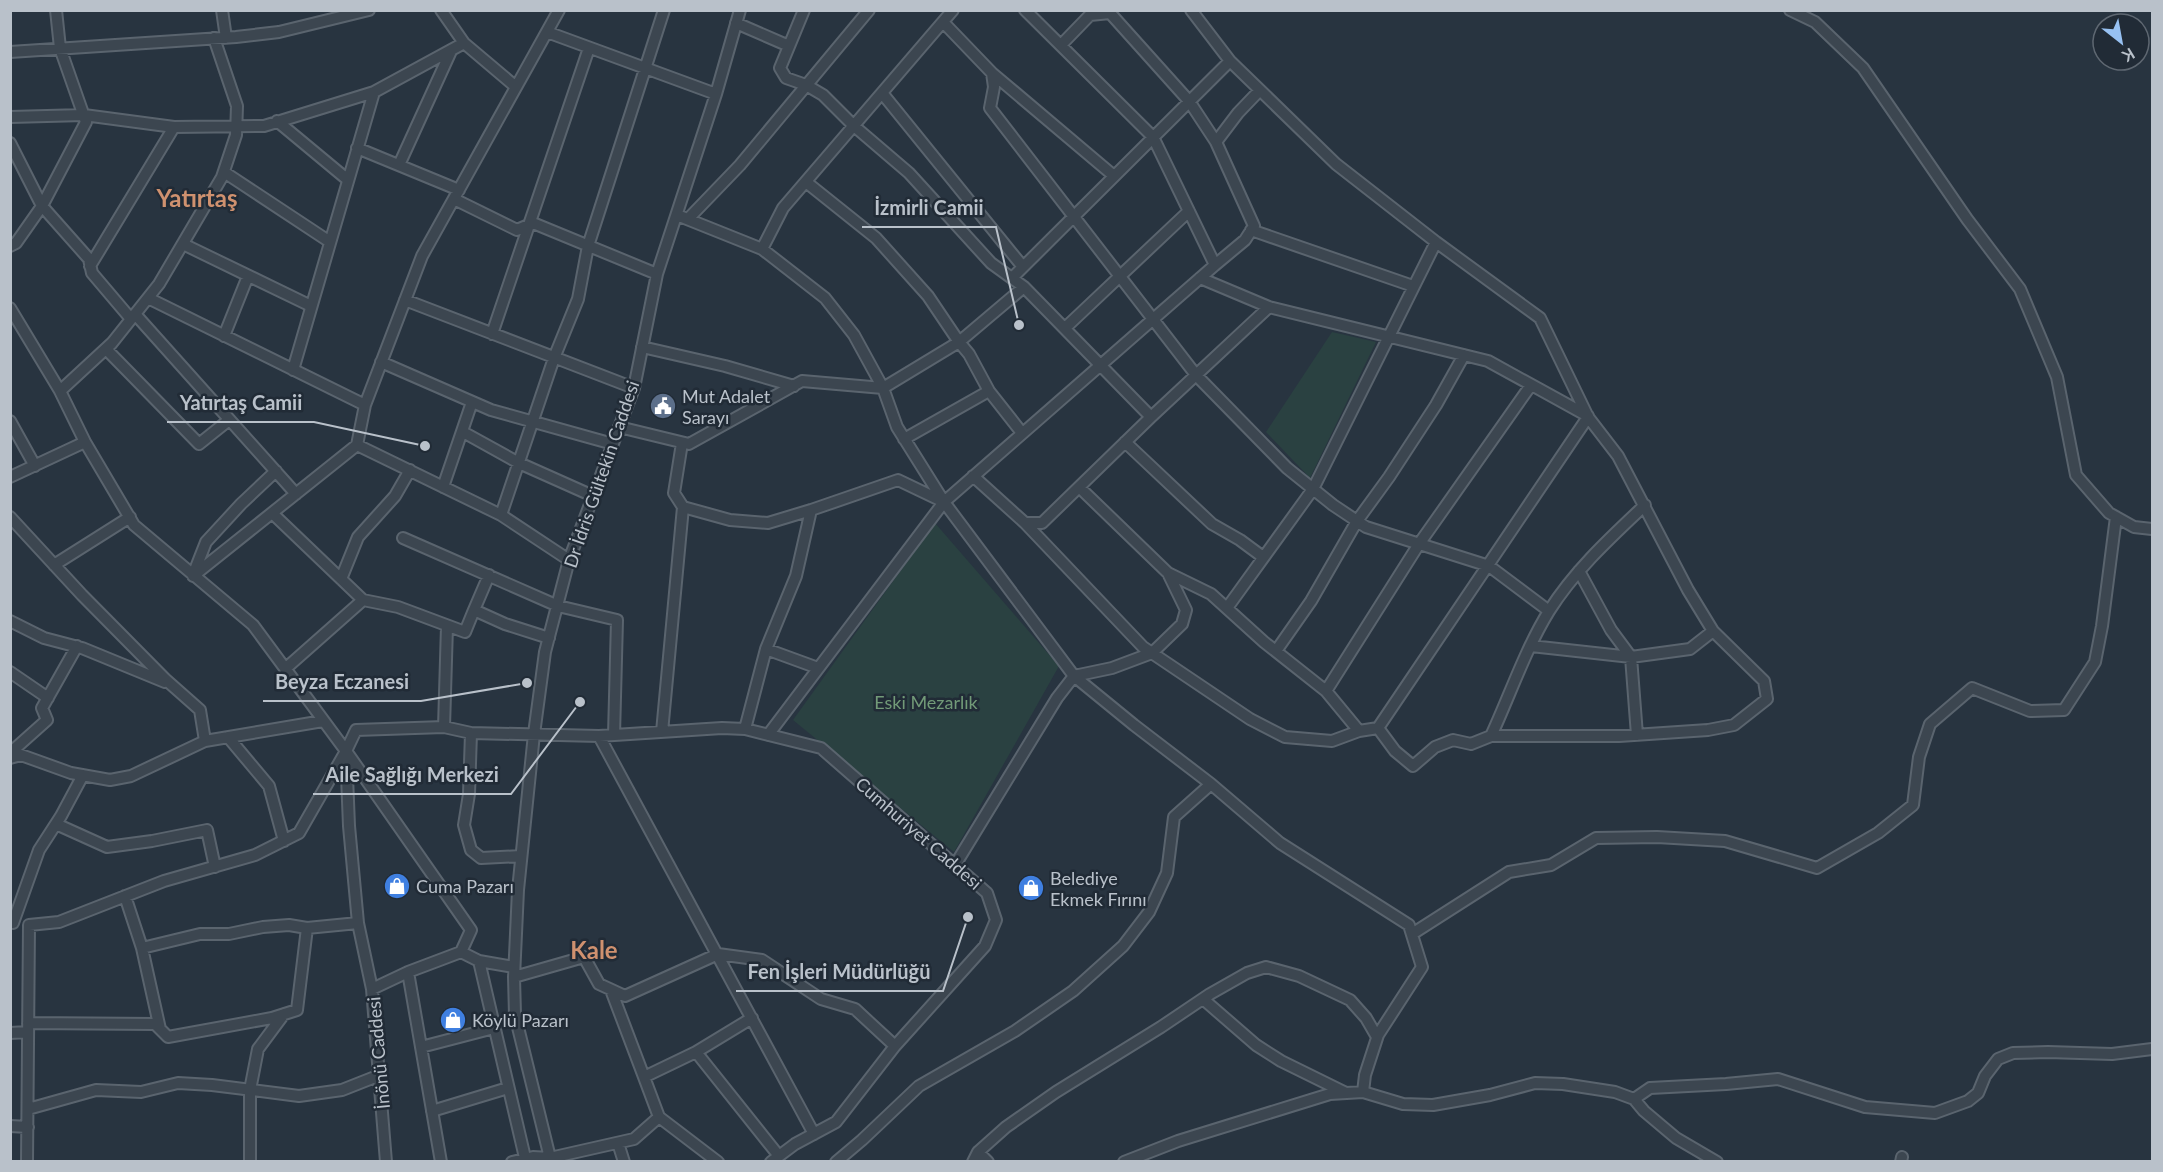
<svg xmlns="http://www.w3.org/2000/svg" width="2163" height="1172" viewBox="0 0 2163 1172" font-family="Lato,sans-serif">
<rect width="100%" height="100%" fill="#283440"/>
<path fill="#2a4141" d="M 1332,332 L 1376,342 L 1310,478 L 1266,432 Z
M 935,523 L 1059,666 L 954,852 L 793,720 Z"/>
<g fill="none" stroke-linecap="round" stroke-linejoin="round">
<g stroke="#5a646e" stroke-width="14">
<path id="minor" d="M 222,10 L 226,38
M 441,10 L 464,43
M 804,10 L 780,68 L 786,78 L 806,85 L 823,95 L 854,126 L 909,173 L 991,263 L 1024,287 L 1151,417
M 1191,10 L 1230,61 L 1336,164 L 1436,242 L 1540,318 L 1588,417 L 1618,456 L 1688,590 L 1713,631 L 1764,681 L 1767,699 L 1734,725 L 1708,730 L 1619,736 L 1491,736 L 1471,744 L 1453,740 L 1435,747 L 1413,766 L 1395,751 L 1378,728
M 1790,10 L 1815,22 L 1863,68 L 1967,219 L 2020,289 L 2057,377 L 2076,475 L 2109,513 L 2134,527 L 2152,529
M 943,22 L 992,73 L 994,87 L 990,108 L 1196,375 L 1287,468 L 1333,505 L 1366,527 L 1489,566 L 1549,611
M 736,23 L 789,46
M 547,32 L 716,94
M 1061,45 L 1090,15 L 1110,13 L 1189,101 L 1216,142 L 1254,226 L 1245,240 L 1215,265
M 10,52 L 236,37 L 279,32 L 369,10
M 992,73 L 1114,176
M 882,93 L 1023,267
M 10,117 L 84,115 L 174,127 L 264,126 L 374,92 L 464,43 L 516,87
M 277,121 L 348,180
M 1216,142 L 1238,113 L 1260,90
M 10,143 L 42,206 L 89,259 L 92,273 L 131,319
M 357,148 L 459,190
M 399,165 L 451,51
M 224,172 L 330,242
M 806,182 L 876,238 L 928,296 L 959,342 L 969,354 L 989,391 L 1022,433
M 454,199 L 517,230 L 533,223 L 657,274
M 677,215 L 762,249 L 825,298 L 854,335 L 883,388 L 897,427 L 944,502 L 768,735
M 688,219 L 740,165 L 869,10
M 1251,230 L 1413,286
M 183,244 L 311,306
M 10,246 L 16,243 L 42,206 L 86,122 L 60,48 L 56,10
M 762,249 L 783,208 L 953,10
M 90,266 L 174,127
M 1012,278 L 1230,61
M 1200,278 L 1269,307 L 1488,361 L 1588,416
M 148,298 L 365,405
M 405,300 L 634,388
M 10,308 L 60,391 L 85,442 L 134,525 L 253,625 L 346,751 L 471,930 L 461,952
M 135,314 L 296,494
M 1065,328 L 1189,211
M 492,334 L 589,48
M 224,336 L 248,276
M 642,347 L 725,366 L 794,386
M 106,349 L 199,444 L 229,420
M 381,362 L 491,410 L 613,444
M 293,370 L 374,92
M 60,391 L 112,343 L 159,284 L 222,177 L 236,135 L 237,106 L 214,38
M 10,421 L 35,466
M 619,427 L 689,444 L 802,381 L 883,388 L 959,342 L 1024,287
M 463,432 L 519,463 L 593,496
M 904,439 L 989,391
M 1125,442 L 1212,524 L 1240,540 L 1263,557
M 682,443 L 674,493 L 683,507
M 357,445 L 501,515 L 569,560
M 973,476 L 1025,523 L 1042,523 L 1151,417 L 1269,307
M 10,477 L 85,442
M 443,487 L 472,402
M 1079,487 L 1168,573 L 1211,594 L 1264,642 L 1326,691 L 1359,731
M 944,502 L 1215,265 L 1153,137 L 1025,10
M 272,513 L 363,600
M 501,515 L 554,358 L 578,299 L 588,246 L 664,10
M 10,517 L 82,595 L 165,679 L 200,710 L 205,741
M 1025,523 L 1143,647 L 1250,719 L 1285,737 L 1332,741 L 1359,731 L 1378,728 L 1588,417
M 403,538 L 558,606 L 617,620 L 614,735
M 54,565 L 130,517
M 1579,571 L 1611,630 L 1631,657 L 1690,649 L 1713,631
M 193,575 L 206,542 L 241,504 L 276,471
M 193,576 L 357,445 L 365,405 L 422,256 L 559,10
M 341,579 L 358,537 L 395,496 L 410,470
M 1227,608 L 1313,489 L 1436,242
M 474,610 L 489,575
M 10,621 L 44,638 L 82,648 L 165,682
M 1531,646 L 1631,657 L 1637,735
M 766,649 L 818,668
M 1276,651 L 1311,601 L 1357,521 L 1389,477 L 1436,405 L 1464,355
M 285,669 L 363,600 L 398,607 L 465,632 L 474,610 L 505,624 L 549,638
M 10,672 L 48,698
M 1326,691 L 1419,544 L 1531,385
M 444,727 L 447,626
M 745,729 L 766,649 L 796,576 L 811,510
M 662,732 L 683,507 L 730,520 L 768,523 L 811,510 L 898,480 L 944,502 L 1074,676 L 1134,725 L 1211,784 L 1280,843 L 1409,925 L 1422,967 L 1378,1035 L 1365,1075 L 1363,1092 L 1330,1094 L 1178,1141 L 1124,1162
M 471,733 L 469,794 L 464,825 L 471,850 L 481,858 L 521,856
M 599,736 L 814,1134
M 1491,736 C 1510,695 1525,650 1549,611 C 1575,570 1610,538 1645,505
M 228,737 L 269,786 L 284,841
M 10,753 L 47,720 L 42,708 L 77,646
M 10,758 L 21,755 L 71,773 L 110,780 L 131,776 L 205,741 L 323,721
M 56,824 L 107,847 L 152,841 L 207,830 L 215,867
M 955,865 L 1057,698 L 1074,676 L 1112,668 L 1152,653 L 1182,624 L 1186,610 L 1168,573
M 125,896 L 142,948 L 200,934 L 229,934 L 263,927 L 289,925 L 307,928
M 13,923 L 39,850 L 61,816 L 83,775
M 1412,934 L 1509,872 L 1551,865 L 1596,838 L 1657,837 L 1725,841 L 1817,868 L 1878,833 L 1913,805 L 1919,757 L 1930,724 L 1972,688 L 2030,711 L 2064,710 L 2095,662 L 2102,626 L 2116,517
M 142,948 L 160,1029
M 479,961 L 526,1162
M 408,972 L 441,1162
M 514,977 L 584,957 L 599,984 L 625,996 L 718,954 L 762,960 L 821,999 L 855,1009 L 895,1046
M 372,989 L 358,923 L 349,826 L 346,751 L 356,730 L 444,727 L 471,733 L 599,736 L 722,728 L 745,729 L 821,748 L 987,893 L 996,920 L 985,946 L 895,1046 L 836,1122 L 795,1144 L 771,1162
M 611,990 L 644,1077
M 1203,999 L 1256,1045 L 1281,1061 L 1346,1093
M 752,1018 L 696,1052 L 779,1156
M 28,1023 L 155,1024 L 168,1037 L 272,1018 L 297,1010 L 307,928 L 358,923
M 10,1033 L 28,1032
M 421,1047 L 494,1028
M 1363,1092 L 1403,1104 L 1433,1105 L 1490,1095 L 1535,1083 L 1563,1084 L 1615,1092 L 1634,1099 L 1644,1111 L 1676,1138 L 1717,1162
M 1634,1099 L 1650,1088 L 1726,1084 L 1778,1079 L 1865,1107 L 1935,1113 L 1968,1101 L 1978,1093 L 1985,1076 L 1998,1059 L 2013,1053 L 2048,1052 L 2112,1054 L 2152,1049
M 28,1109 L 96,1090 L 141,1092 L 178,1083 L 212,1085 L 299,1096 L 342,1090 L 380,1075
M 432,1111 L 508,1088
M 659,1117 L 718,1162
M 10,1126 L 28,1127
M 618,1143 L 624,1162
M 978,1152 L 1006,1127 L 1056,1092 L 1161,1027 L 1210,994 L 1247,973 L 1266,967 L 1299,976 L 1350,1000 L 1366,1018 L 1377,1037
M 27,1162 L 29,925 L 59,922 L 164,881 L 255,855 L 299,833 L 346,751
M 250,1162 L 250,1090 L 258,1049 L 284,1014
M 386,1162 L 372,989 L 408,972 L 461,952 L 479,961 L 514,967
M 512,1162 L 533,1157 L 550,1158 L 634,1139 L 659,1117 L 644,1077 L 696,1052
M 551,1162 L 515,1015 L 514,977 L 518,890 L 534,734 L 545,652 L 569,560 L 634,388 L 657,274 L 716,94 L 740,10
M 836,1162 L 862,1140 L 919,1086 L 1015,1031 L 1073,991 L 1123,946 L 1149,912 L 1167,873 L 1174,817 L 1211,784
M 973,1162 L 978,1152 L 988,1162
M 1901,1162 L 1902,1157"/>
</g>
<use href="#minor" stroke="#3c4650" stroke-width="10"/>
</g>
<defs>
<g id="civic-disc" transform="scale(1.35)"><circle r="9.5" fill="#5c6f8a" stroke="#212b36"/><path d="M-.6-6.5H3V-4.5H.6V-3L4-1V1h2V6H-6V1h2V-1L-.6-3ZM-1.2 2.5V6h2.4V2.5Z" fill="#fff"/></g>
<g id="shop-disc" transform="scale(1.35)"><circle r="9.5" fill="#3f7fe0" stroke="#212b36"/><path d="M-5-2.5h2.3a2.7 3.5 0 0 1 5.4 0H5L5.5 6h-11ZM-1.5-2.5h3a1.5 2.3 0 0 0-3 0Z" fill="#fff"/></g>
</defs>
<g fill-rule="evenodd">
<use href="#civic-disc" x="663" y="406"/>
<use href="#shop-disc" x="397" y="886"/>
<use href="#shop-disc" x="1031" y="888"/>
<use href="#shop-disc" x="453" y="1020"/>
</g>
<g text-anchor="middle" dominant-baseline="central" stroke-width="5" stroke-linejoin="round" paint-order="stroke">
<g font-size="18" fill="#b9c1ca" stroke="#212b36" text-anchor="start">
<text x="682" y="396">Mut Adalet<tspan x="682" dy="21">Sarayı</tspan></text>
<text x="1050" y="878">Belediye<tspan x="1050" dy="21">Ekmek Fırını</tspan></text>
<text x="416" y="886">Cuma Pazarı</text>
<text x="472" y="1020">Köylü Pazarı</text>
</g>
<g font-size="18" fill="#b9c1ca" stroke="#212b36">
<text transform="translate(601 474) rotate(-71)">Dr İdris Gültekin Caddesi</text>
<text transform="translate(919 833) rotate(41)">Cumhuriyet Caddesi</text>
<text transform="translate(378 1053) rotate(-95)">İnönü Caddesi</text>
</g>
<g font-size="18" fill="#729a78" stroke="#212b36">
<text x="926" y="702">Eski Mezarlık</text>
</g>
<g font-size="24" font-weight="bold" fill="#cf916f" stroke="#212b36">
<text x="197" y="197">Yatırtaş</text>
<text x="594" y="949">Kale</text>
</g>
</g>
<path fill="none" stroke="#b9c1ca" stroke-width="2" d="M1019 325L996 227H862M425 446L314 422H167M527 683L421 701H263M580 702L511 794H313M968 917L943 991H736"/>
<g fill="#b9c1ca" stroke="#212b36" stroke-width="2">
<circle cx="1019" cy="325" r="6"/>
<circle cx="425" cy="446" r="6"/>
<circle cx="527" cy="683" r="6"/>
<circle cx="580" cy="702" r="6"/>
<circle cx="968" cy="917" r="6"/>
</g>
<g font-size="20" text-anchor="middle" font-weight="bold" fill="#b9c1ca" stroke="#212b36" stroke-width="5" stroke-linejoin="round" paint-order="stroke">
<text x="929" y="215">İzmirli Camii</text>
<text x="241" y="410">Yatırtaş Camii</text>
<text x="342" y="689">Beyza Eczanesi</text>
<text x="412" y="782">Aile Sağlığı Merkezi</text>
<text x="839" y="979">Fen İşleri Müdürlüğü</text>
</g>
<rect width="2163" height="1172" fill="none" stroke="#b9c1ca" stroke-width="24"/>
<g transform="translate(2121 42) rotate(149)"><circle r="28" fill="#212b36" stroke="#5e6771" stroke-width="1.5"/>
<path d="M0-4.5L10 22L0 15L-10 22Z" fill="#97c1f2"/>
<text y="-9" font-size="16" font-weight="bold" text-anchor="middle" fill="#b9c1ca">K</text>
</g>
</svg>
